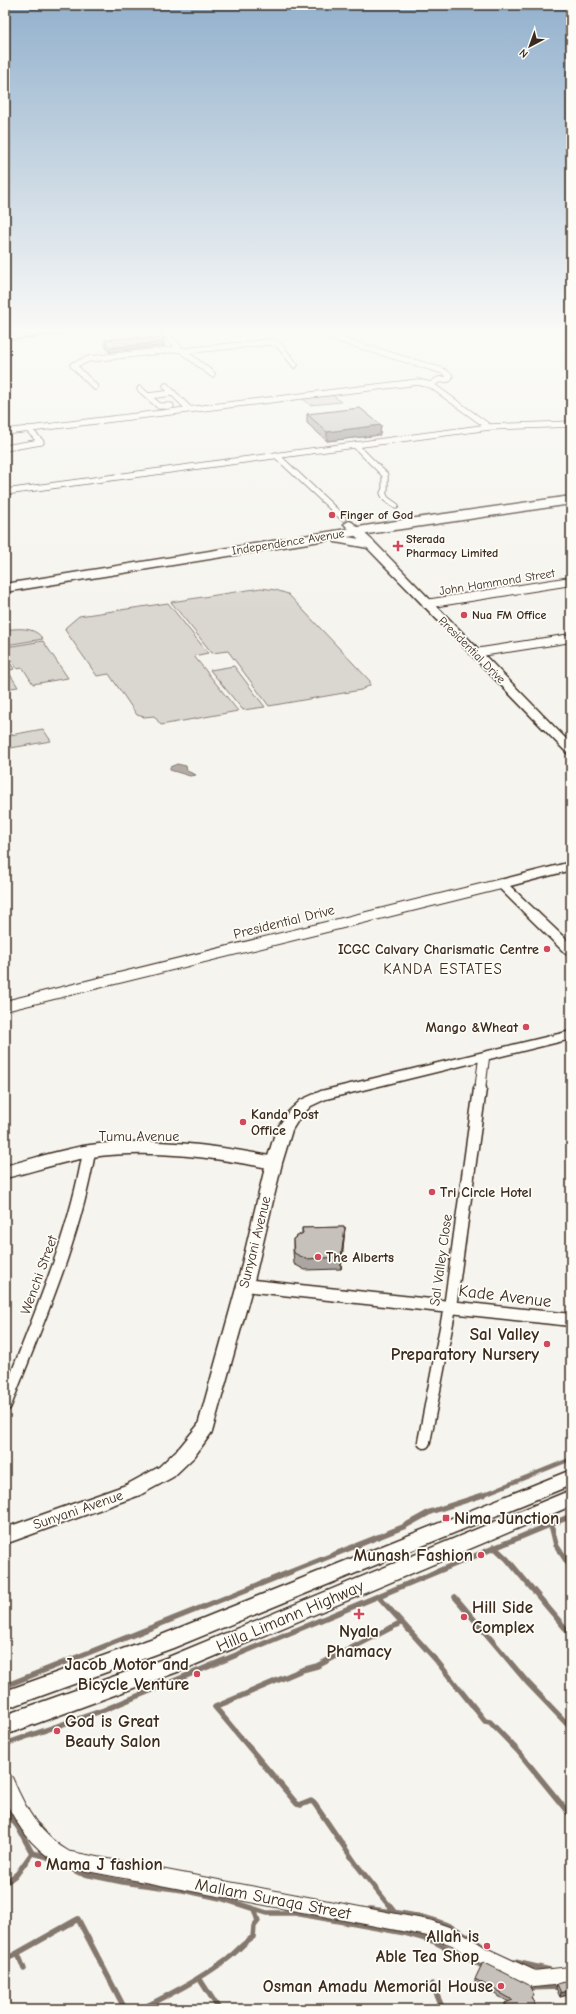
<svg xmlns="http://www.w3.org/2000/svg" width="576" height="2014" viewBox="0 0 576 2014" font-family="'Comic Neue',sans-serif">
<rect width="100%" height="100%" fill="#f5f4ee"/>
<filter id="ink" filterUnits="userSpaceOnUse"><feTurbulence type="fractalNoise" baseFrequency=".025" numOctaves="2"/><feDisplacementMap in="SourceGraphic" scale="8" xChannelSelector="R" yChannelSelector="G"/><feConvolveMatrix kernelMatrix="1 2 1 2 8 2 1 2 1" color-interpolation-filters="sRGB"/></filter>
<g filter="url(#ink)">
<path fill="#dad6d0" stroke="#8a8077" d="M 333,395 L 341,402 L 310,405 L 302,398 Z
M 261,588 L 276,590 L 288,594 L 370,681 L 370,685 L 361,690 L 269,706 L 228,651 L 212,653 L 171,602 Z
M 168,603 L 208,653 L 194,656 L 238,711 L 161,725 L 154,716 L 144,717 L 137,715 L 109,674 L 97,676 L 65,630 L 66,627 L 79,616 Z
M 13,629 C 25,628 36,629 43,639 L 6,645 L 5,630 Z
M 43,641 L 68,678 L 33,684 L 23,668 L 17,669 L 5,650 L 6,647 Z
M 5,655 L 14,669 L 8,671 L 18,687 L 5,689 Z
M 234,666 L 265,707 L 243,710 L 210,670 Z
M 43,729 L 51,741 L 5,749 L 5,736 Z"/>
<path fill="#b4aca4" stroke="#84786e" d="M 177,764 L 186,766 L 187,771 L 196,775 L 190,776 L 170,770 L 170,767 Z"/>
<g fill="none" stroke-linecap="round" stroke-linejoin="round">
<path stroke="#84786e" stroke-width="4" d="M 480,1496 L 571,1459"/>
<path stroke="#84786e" stroke-width="5.5" d="M 551,1524 L 556,1545 L 571,1568
M 494,1547 L 507,1559 L 571,1635
M 378,1596 L 436,1660 L 485,1721 L 490,1722 L 518,1751 L 571,1816
M 455,1597 L 527,1682 L 571,1728
M 5,1686 L 403,1527 L 430,1512 L 483,1495
M 5,1744 L 104,1710 L 571,1516
M 5,1768 L 9,1778
M 5,1810 L 18,1827 L 32,1853 L 45,1856 L 80,1873 L 123,1882 L 183,1890 L 220,1898 L 267,1913 L 295,1913 L 405,1933 L 433,1941 L 485,1967
M 38,1826 L 48,1837
M 5,1883 L 17,1874 L 32,1853
M 370,1909 C 416,1915 446,1917 483,1947
M 395,1913 L 356,1864 L 314,1803 L 311,1801 L 301,1805 L 297,1804 L 215,1707 L 302,1670 L 317,1666 L 402,1622
M 18,1954 L 24,1969
M 5,1960 L 78,1919 L 125,2009
M 515,1962 L 550,1970
M 199,1978 L 219,2009
M 432,1984 L 443,2009
M 526,1988 L 559,1987
M 141,2009 C 171,1994 200,1979 227,1959 C 237,1952 243,1943 253,1937 L 254,1926 L 258,1921 L 254,1909"/>
<g stroke="#3b2a1e" stroke-width="7">
<path id="street-far4" d="M 162,330 L 180,349 L 212,374
M 308,330 L 443,371 L 450,376 L 449,379 L 438,380 L 431,385
M 183,351 L 271,342 L 278,344 L 295,365
M 166,386 L 189,409
M 95,387 L 73,365 L 89,359 L 180,349
M 140,389 L 159,406 L 171,406
M 148,396 L 173,393
M 5,432 L 418,382 L 431,385 L 489,427
M 355,445 L 385,475 L 385,489 L 383,493 L 386,499 L 396,506
M 5,448 L 41,442 L 28,429
M 276,455 L 343,518
M 5,492 L 489,427 L 571,424"/>
</g>
<g stroke="#3b2a1e" stroke-width="10">
<path id="street-far3" d="M 426,604 L 571,581
M 475,653 L 571,638"/>
</g>
<g stroke="#3b2a1e" stroke-width="12">
<path id="street-far2" d="M 5,1006 L 501,884
M 480,1090 L 484,1058"/>
</g>
<g stroke="#3b2a1e" stroke-width="15">
<path id="street-far1" d="M 5,1172 C 34,1165 62,1155 91,1151 C 152,1143 214,1151 274,1163
M 245,1285 L 571,1320
M 5,1405 C 37,1322 74,1240 89,1152
M 424,1442 L 450,1307 L 480,1089"/>
</g>
<g stroke="#3b2a1e" stroke-width="18">
<path id="street" d="M 5,1781 C 19,1814 34,1841 66,1859 L 428,1928 L 456,1938 L 482,1955 L 534,1979 L 571,1975"/>
</g>
<g stroke="#3b2a1e" stroke-width="3">
<path id="secondary" d="M 57,330 L 83,330 L 5,340 L 5,336 Z
M 349,521 L 352,522 L 374,542 L 571,744 L 571,754 L 567,753 L 346,526 L 344,524 Z
M 571,862 L 571,870 L 510,886 L 571,944 L 571,955 L 566,954 L 495,884 L 496,881 Z
M 571,1031 L 571,1039 L 326,1099 L 311,1106 L 300,1117 L 292,1130 L 282,1163 L 253,1285 L 212,1432 L 194,1457 L 173,1477 L 140,1495 L 5,1544 L 5,1528 L 126,1485 L 159,1467 L 180,1447 L 198,1425 L 237,1285 L 266,1163 L 276,1130 L 289,1111 L 301,1100 L 321,1091 Z
M 571,1470 L 571,1485 L 173,1648 L 5,1709 L 5,1691 L 159,1636 Z
M 571,1490 L 571,1506 L 180,1671 L 5,1735 L 5,1715 L 166,1658 Z"/>
</g>
<g stroke="#3b2a1e" stroke-width="3">
<path id="highway" d="M 571,496 L 571,504 L 347,537 L 372,541 L 374,544 L 368,548 L 335,542 L 333,539 L 5,592 L 5,584 L 402,520 Z"/>
</g>
<use href="#street-far4" stroke="#fdfcf7" stroke-width="5.5"/>
<use href="#street-far3" stroke="#fdfcf7" stroke-width="8"/>
<use href="#street-far2" stroke="#fdfcf7" stroke-width="10"/>
<use href="#street-far1" stroke="#fdfcf7" stroke-width="12"/>
<use href="#street" stroke="#fdfcf7" stroke-width="16"/>
<use href="#secondary" fill="#fdfcf7" fill-rule="evenodd"/>
<use href="#highway" fill="#fdfcf7" fill-rule="evenodd"/>
</g>
<path fill="#aba6a1" stroke="#3b2a1e" d="M 105,340 L 164,346 L 109,352 L 105,345 Z
M 307,414 L 381,425 L 380,435 L 327,441 L 307,423 Z
M 345,1227 L 344,1238 L 341,1269 L 305,1270 L 294,1264 L 293,1250 L 293,1239 L 302,1233 L 302,1228 Z
M 475,1979 L 533,1999 L 535,2009 L 506,2009 L 505,2007 L 505,2003 L 509,2002 L 475,1983 Z
M 557,1984 L 571,1986 L 571,1994 L 560,1997 L 556,1988 Z"/>
<path fill="#8b8783" stroke="#3b2a1e" d="M 164,342 L 164,346 L 109,352 L 109,348 Z
M 381,425 L 380,435 L 327,441 L 327,432 Z
M 345,1227 L 344,1238 L 341,1269 L 341,1257 Z
M 571,1990 L 571,1994 L 560,1997 L 561,1993 Z
M 535,2005 L 535,2009 L 528,2009 Z"/>
<path fill="#c7c1bb" stroke="#3b2a1e" d="M 128,338 L 164,338 L 164,342 L 109,348 L 105,340 Z
M 360,408 L 381,425 L 327,432 L 307,414 Z
M 345,1227 L 341,1257 L 306,1259 L 294,1253 L 293,1239 L 303,1233 L 302,1228 Z
M 483,1962 L 529,1985 L 534,1995 L 531,1997 L 535,2005 L 528,2009 L 509,2009 L 505,2003 L 513,2000 L 475,1979 Z
M 569,1981 L 571,1986 L 571,1990 L 561,1993 L 557,1984 Z"/>
</g>
<linearGradient id="sky" x2="0" y2="1"><stop stop-color="#93b1cd"/><stop offset="0.54" stop-color="#fafaf7"/><stop offset="1" stop-color="#fafaf7" stop-opacity="0"/></linearGradient>
<rect width="576" height="612" fill="url(#sky)"/>
<g fill="#d1495b" stroke="#fdfcf7" stroke-width="1.5">
<circle cx="332" cy="515" r="4"/>
<path d="M396 540h4v4h4v4h-4v4h-4v-4h-4v-4h4z"/>
<circle cx="464" cy="615" r="4"/>
<circle cx="547" cy="949" r="4"/>
<circle cx="526" cy="1027" r="4"/>
<circle cx="243" cy="1122" r="4"/>
<circle cx="432" cy="1192" r="4"/>
<circle cx="318" cy="1257" r="4"/>
<circle cx="547" cy="1344" r="4"/>
<rect x="442" y="1514" width="8" height="8" rx="2"/>
<circle cx="481" cy="1555" r="4"/>
<path d="M357 1608h4v4h4v4h-4v4h-4v-4h-4v-4h4z"/>
<circle cx="464" cy="1617" r="4"/>
<circle cx="197" cy="1674" r="4"/>
<circle cx="57" cy="1731" r="4"/>
<circle cx="38" cy="1864" r="4"/>
<circle cx="487" cy="1946" r="4"/>
<circle cx="501" cy="1986" r="4"/>
</g>
<g text-anchor="middle" dominant-baseline="central" stroke-width="3.5" stroke-linejoin="round" paint-order="stroke">
<g font-size="12" font-weight="bold" fill="#3b2a1e" stroke="#fdfcf7" text-anchor="start">
<text x="340" y="515">Finger of God</text>
<text x="406" y="539">Sterada<tspan x="406" dy="14">Pharmacy Limited</tspan></text>
<text x="472" y="615">Nua FM Office</text>
</g>
<g font-size="12" fill="#3b2a1e" stroke="#fdfcf7">
<text transform="translate(288 542) rotate(-9)">Independence Avenue</text>
<text transform="translate(497 582) rotate(-9)">John Hammond Street</text>
<text transform="translate(472 650) rotate(45)">Presidential Drive</text>
</g>
<g font-size="14" fill="#3b2a1e" stroke="#fdfcf7">
<text transform="translate(284 922) rotate(-14)">Presidential Drive</text>
<text x="139" y="1136">Tumu Avenue</text>
<text transform="translate(255 1242) rotate(-76)">Sunyani Avenue</text>
<text transform="translate(441 1260) rotate(-82)">Sal Valley Close</text>
<text transform="translate(39 1275) rotate(-70)">Wenchi Street</text>
<text transform="translate(78 1510) rotate(-19)">Sunyani Avenue</text>
</g>
<g font-size="14" font-weight="bold" fill="#3b2a1e" stroke="#fdfcf7" text-anchor="start">
<text x="539" y="949" text-anchor="end">ICGC Calvary Charismatic Centre</text>
<text x="518" y="1027" text-anchor="end">Mango &amp;Wheat</text>
<text x="251" y="1114">Kanda Post<tspan x="251" dy="16">Office</tspan></text>
<text x="440" y="1192">Tri Circle Hotel</text>
<text x="326" y="1257">The Alberts</text>
</g>
<g font-size="15" letter-spacing="1" fill="#3b2a1e" stroke="#fdfcf7">
<text x="443" y="969">KANDA ESTATES</text>
</g>
<g font-size="17" fill="#3b2a1e" stroke="#fdfcf7">
<text transform="translate(505 1296) rotate(7)">Kade Avenue</text>
<text transform="translate(290 1616) rotate(-23)">Hilla Limann Highway</text>
<text transform="translate(273 1899) rotate(11)">Mallam Suraqa Street</text>
</g>
<g font-size="17" font-weight="bold" fill="#3b2a1e" stroke="#fdfcf7" text-anchor="end">
<text x="539" y="1334">Sal Valley<tspan x="539" dy="20">Preparatory Nursery</tspan></text>
<text x="454" y="1518" text-anchor="start">Nima Junction</text>
<text x="473" y="1555">Munash Fashion</text>
<text x="472" y="1607" text-anchor="start">Hill Side<tspan x="472" dy="20">Complex</tspan></text>
<text x="359" y="1631" text-anchor="middle">Nyala<tspan x="359" dy="20">Phamacy</tspan></text>
<text x="189" y="1664">Jacob Motor and<tspan x="189" dy="20">Bicycle Venture</tspan></text>
<text x="65" y="1721" text-anchor="start">God is Great<tspan x="65" dy="20">Beauty Salon</tspan></text>
<text x="46" y="1864" text-anchor="start">Mama J fashion</text>
<text x="479" y="1936">Allah is<tspan x="479" dy="20">Able Tea Shop</tspan></text>
<text x="493" y="1986">Osman Amadu Memorial House</text>
</g>
</g>
<rect width="576" height="2014" fill="none" stroke="#fdfcf7" stroke-width="20"/>
<rect x="10" y="10" width="556" height="1994" fill="none" stroke="#3b2a1e" stroke-width="1.5" filter="url(#ink)"/>
<g transform="translate(530 46) rotate(221)" stroke="#fdfcf7" stroke-width="3" paint-order="stroke">
<path d="M0-3L7 15L0 10L-7 15Z" fill="#3b2a1e"/>
<text y="-6" font-size="11" font-weight="bold" text-anchor="middle" fill="#3b2a1e">N</text>
</g>
</svg>
